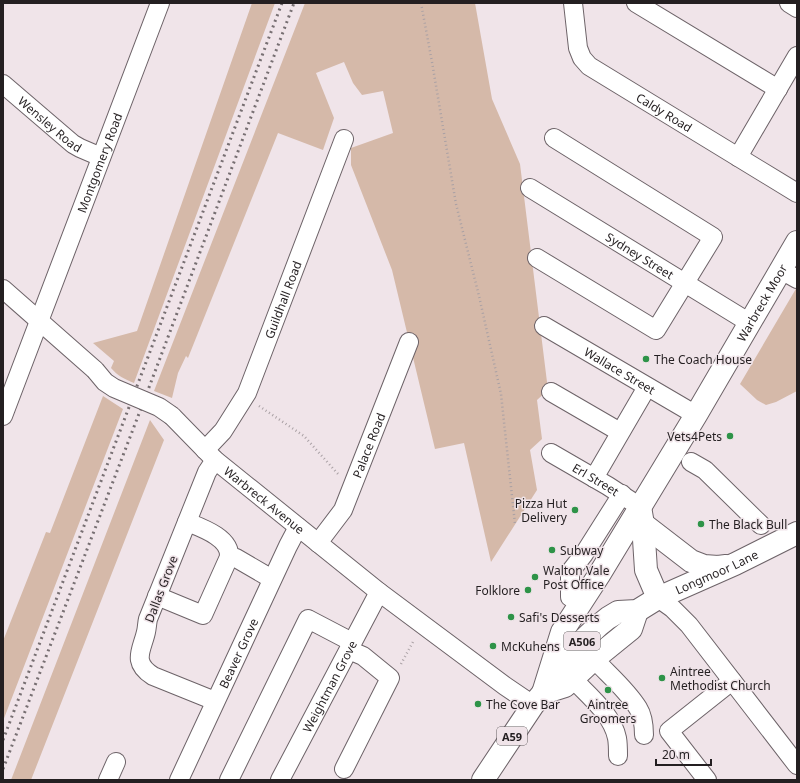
<svg xmlns="http://www.w3.org/2000/svg" width="800" height="783" viewBox="0 0 800 783" font-family="'Noto Sans',sans-serif">
<rect width="100%" height="100%" fill="#f0e4e9"/>
<path fill="#d5b9a9" d="M 252,3 L 275,3 L 134,383 C 124,379 118,376 111,368 L 114,361 L 93,343 L 137,331 Z
M 305,3 L 475,3 L 492,99 L 520,164 L 548,390 L 537,400 L 542,439 L 530,450 L 537,490 L 491,562 L 464,443 L 435,449 L 392,270 L 351,165 L 351,148 L 393,133 L 383,91 L 362,95 L 353,83 L 344,62 L 316,73 L 334,118 L 323,150 L 278,133 L 188,358 L 186,356 L 178,373 L 172,398 L 154,391 Z
M 797,287 L 797,391 L 776,402 L 766,405 L 757,400 L 740,384 Z
M 103,396 L 123,409 L 3,721 L 3,641 L 46,532 L 50,533 Z
M 150,420 L 164,440 L 31,780 L 11,780 Z"/>
<g fill="none" stroke-linecap="round" stroke-linejoin="round">
<g stroke="#6d6368" stroke-width="20">
<g id="minor">
<path id="s1" d="M 573,3 L 578,48 L 582,58 L 589,66 L 797,193"/>
<path d="M 636,3 L 778,89"/>
<path d="M 789,3 L 797,8"/>
<path id="s2" d="M 3,84 L 73,144 L 80,148 L 101,157"/>
<path d="M 738,157 L 797,56"/>
<path id="s3" d="M 530,188 L 750,323"/>
<path d="M 537,258 L 656,330 L 713,237 L 554,138"/>
<path d="M 781,270 L 797,279"/>
<path d="M 3,289 L 95,370"/>
<path id="s4" d="M 544,326 L 696,415"/>
<path d="M 551,392 L 620,432"/>
<path id="s5" d="M 3,416 L 160,3"/>
<path id="s6" d="M 172,416 L 215,460 L 379,592 L 505,686 L 533,705"/>
<path id="s7" d="M 205,450 L 223,431 L 247,393 L 344,139"/>
<path id="s8" d="M 551,453 L 608,486 L 631,501"/>
<path d="M 215,460 L 207,472 L 148,619 C 147,623 147,628 146,632 C 142,650 131,662 153,676 L 215,701"/>
<path d="M 691,462 L 705,470 L 761,525"/>
<path d="M 594,478 L 647,387"/>
<path id="s9" d="M 318,543 L 343,510 L 409,342"/>
<path d="M 229,557 L 236,558 L 272,579"/>
<path d="M 157,596 L 203,615 L 229,557 C 231,538 202,528 187,522"/>
<path d="M 658,598 L 672,608 L 689,625 L 797,765"/>
<path d="M 581,603 L 570,597 L 570,572 L 584,554 L 622,494"/>
<path d="M 594,659 C 609,675 627,690 638,708 C 643,716 644,727 644,735"/>
<path d="M 573,679 C 589,696 612,714 617,738 C 618,743 618,750 618,756"/>
<path d="M 344,769 L 390,678 L 363,656 L 349,650"/>
<path d="M 108,780 L 116,762"/>
<path id="s10" d="M 179,780 L 288,546 L 298,527"/>
<path d="M 229,780 L 308,619 L 352,642"/>
<path id="s11" d="M 280,780 L 379,592"/>
<path d="M 707,780 L 669,731 L 732,681"/>
</g>
</g>
<g stroke="#6d6368" stroke-width="24">
<g id="major">
<path d="M 643,524 L 691,561 L 704,566 L 718,567 L 726,566"/>
<path id="s12" d="M 658,598 L 735,564 L 797,533"/>
</g>
</g>
<g stroke="#6d6368" stroke-width="24">
<g id="highway">
<path id="s13" d="M 543,693 L 562,632 L 599,575 L 696,415 L 797,242"/>
<path d="M 543,693 L 565,686 L 594,659 L 631,629 L 637,611"/>
<path d="M 483,780 L 533,705 L 543,693 L 562,660 L 598,626 L 608,618 L 618,612 L 637,611 L 658,598 L 646,570 L 643,524 L 640,507"/>
</g>
</g>
<path stroke="#a9a0a4" stroke-width="2.5" stroke-dasharray="1 3" stroke-linecap="butt" d="M 421,3 L 432,62 L 456,204 L 479,296 L 501,394 L 515,524
M 259,406 L 304,436 L 338,474
M 401,664 L 414,640"/>
<use href="#minor" stroke="#fff" stroke-width="18"/>
<use href="#major" stroke="#fff" stroke-width="22"/>
<use href="#highway" stroke="#fff" stroke-width="22"/>
<path stroke="#776f72" stroke-width="3" stroke-dasharray="2 4" stroke-linecap="butt" d="M 3,740 L 282,3
M 3,769 L 145,398 L 294,3"/>
<g stroke="#6d6368" stroke-width="20" stroke-linecap="butt">
<path id="minor-bridge" d="M 95,370 L 105,382 L 114,388 L 159,407 L 172,416"/>
</g>
<use href="#minor-bridge" stroke="#fff" stroke-width="18"/>
</g>
<g fill="#2e9348" stroke="#f0e4e9" stroke-width="1.5">
<circle cx="646" cy="359" r="4"/>
<circle cx="730" cy="436" r="4"/>
<circle cx="575" cy="510" r="4"/>
<circle cx="701" cy="524" r="4"/>
<circle cx="552" cy="550" r="4"/>
<circle cx="535" cy="577" r="4"/>
<circle cx="528" cy="590" r="4"/>
<circle cx="511" cy="617" r="4"/>
<circle cx="493" cy="646" r="4"/>
<circle cx="662" cy="678" r="4"/>
<circle cx="608" cy="690" r="4"/>
<circle cx="478" cy="704" r="4"/>
</g>
<g text-anchor="middle" dominant-baseline="central" stroke-width="3" stroke-linejoin="round" paint-order="stroke">
<g fill="#f0e4e9" stroke="#615a5d" stroke-width="1">
<rect x="564" y="632" width="36" height="18" rx="3"/>
<rect x="497" y="727" width="30" height="18" rx="3"/>
</g>
<g font-size="11" font-weight="bold" fill="#241f21">
<text x="582" y="641">A506</text>
<text x="512" y="736">A59</text>
</g>
<g font-size="12" fill="#241f21" stroke="#f0e4e9">
<text stroke="none"><textPath href="#s1" startOffset="155">Caldy Road</textPath></text>
<text stroke="none"><textPath href="#s2" startOffset="62">Wensley Road</textPath></text>
<text stroke="none"><textPath href="#s5" startOffset="271">Montgomery Road</textPath></text>
<text stroke="none"><textPath href="#s3" startOffset="129">Sydney Street</textPath></text>
<text stroke="none"><textPath href="#s7" startOffset="171">Guildhall Road</textPath></text>
<text stroke="none"><textPath href="#s13" startOffset="449">Warbreck Moor</textPath></text>
<text stroke="none"><textPath href="#s4" startOffset="88">Wallace Street</textPath></text>
<text stroke="none"><textPath href="#s9" startOffset="111">Palace Road</textPath></text>
<text stroke="none"><textPath href="#s8" startOffset="52">Erl Street</textPath></text>
<text stroke="none"><textPath href="#s6" startOffset="125">Warbreck Avenue</textPath></text>
<text stroke="none"><textPath href="#s12" startOffset="64">Longmoor Lane</textPath></text>
<text transform="translate(161 589) rotate(-69)">Dallas Grove</text>
<text stroke="none"><textPath href="#s10" startOffset="140">Beaver Grove</textPath></text>
<text stroke="none"><textPath href="#s11" startOffset="106">Weightman Grove</textPath></text>
</g>
<g font-size="12" fill="#241f21" stroke="#f0e4e9" text-anchor="start">
<text x="654" y="359">The Coach House</text>
<text x="722" y="436" text-anchor="end">Vets4Pets</text>
<text x="567" y="503" text-anchor="end">Pizza Hut<tspan x="567" dy="14">Delivery</tspan></text>
<text x="709" y="524">The Black Bull</text>
<text x="560" y="550">Subway</text>
<text x="543" y="570">Walton Vale<tspan x="543" dy="14">Post Office</tspan></text>
<text x="520" y="590" text-anchor="end">Folklore</text>
<text x="519" y="617">Safi's Desserts</text>
<text x="501" y="646">McKuhens</text>
<text x="670" y="671">Aintree<tspan x="670" dy="14">Methodist Church</tspan></text>
<text x="486" y="704">The Cove Bar</text>
<text x="608" y="704" text-anchor="middle">Aintree<tspan x="608" dy="14">Groomers</tspan></text>
</g>
</g>
<rect width="800" height="783" fill="none" stroke="#241f21" stroke-width="8"/>
<path d="M656 759v6h55v-6" fill="none" stroke="#241f21" stroke-width="2"/>
<text x="662" y="759" font-size="12" fill="#241f21" stroke="#f0e4e9" stroke-width="3" paint-order="stroke">20 m</text>
</svg>
